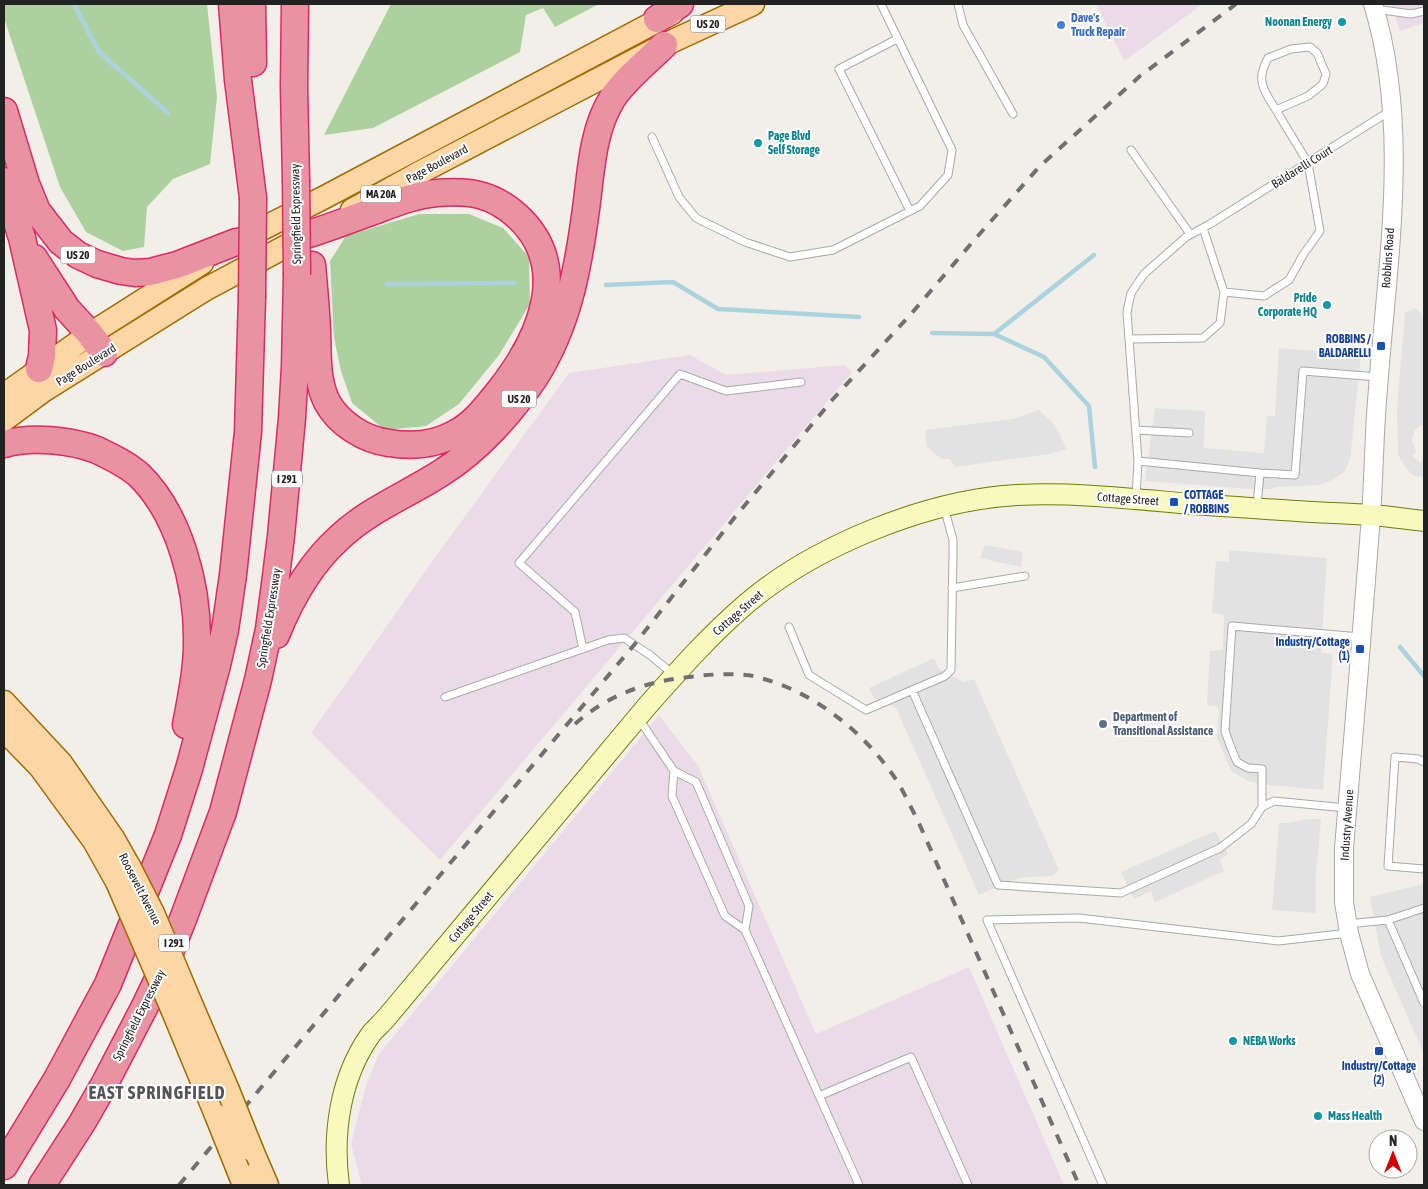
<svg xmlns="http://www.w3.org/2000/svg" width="1428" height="1189" viewBox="0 0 1428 1189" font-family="'Asap Condensed',sans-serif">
<rect width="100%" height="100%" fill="#f2efe9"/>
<path fill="#ebdbe8" d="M 1096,4 L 1203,4 L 1124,61 Z
M 1391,4 L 1424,4 L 1424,23 L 1400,31 Z
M 690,355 L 726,375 L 844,365 L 852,372 L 440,860 L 311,733 L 434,559 L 569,373 Z
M 659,715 L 698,766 L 816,1034 L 969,967 L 1064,1185 L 362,1185 L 351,1144 L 366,1085 L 379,1054 Z"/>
<path fill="#add19e" d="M 4,4 L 207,4 L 217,97 L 210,164 L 173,179 L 147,207 L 144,247 L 123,251 L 86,232 L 60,187 L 4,18 Z
M 391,4 L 599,4 L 555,27 L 543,8 L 526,15 L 520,52 L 373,128 L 324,135 Z
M 419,214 L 469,214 L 503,228 L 529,257 L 530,304 L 499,355 L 459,404 L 426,426 L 385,430 L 352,403 L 341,371 L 334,338 L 330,261 L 346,236 Z"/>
<path fill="#e2e2e2" d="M 1415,308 L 1422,314 L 1424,328 L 1424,424 L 1417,428 L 1414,432 L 1412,441 L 1416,451 L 1412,456 L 1420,463 L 1424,459 L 1424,477 L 1414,476 L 1407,469 L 1398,455 L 1397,408 L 1405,313 Z
M 1279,348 L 1361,355 L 1350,460 L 1344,472 L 1334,479 L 1320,485 L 1275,487 L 1272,489 L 1249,489 L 1145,481 L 1155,408 L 1205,411 L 1204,448 L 1264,453 L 1267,416 L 1275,416 Z
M 1039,410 L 1055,425 L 1067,449 L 1049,454 L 956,467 L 949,459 L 941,459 L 927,447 L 925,430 L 1013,419 Z
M 985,545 L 1023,552 L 1021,567 L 980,558 Z
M 1229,550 L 1327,558 L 1321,652 L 1322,653 L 1333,654 L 1323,790 L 1269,785 L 1248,781 L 1231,771 L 1217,738 L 1219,709 L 1217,706 L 1207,705 L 1210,651 L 1223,650 L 1224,615 L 1212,613 L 1216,561 L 1229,562 Z
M 934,658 L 939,669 L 964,682 L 974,679 L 1059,870 L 1052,876 L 1019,878 L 979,895 L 896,708 L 874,698 L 869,688 Z
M 1308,819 L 1321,819 L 1316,876 L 1316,913 L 1272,910 L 1279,823 L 1288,823 Z
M 1215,831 L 1228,854 L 1220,860 L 1224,871 L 1155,902 L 1151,891 L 1134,899 L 1121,872 Z
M 1424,884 L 1424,1054 L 1381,956 L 1370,897 Z"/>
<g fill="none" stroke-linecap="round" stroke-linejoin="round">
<path stroke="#aad3df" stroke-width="4.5" d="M 74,4 L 99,52 L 168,113
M 387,284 L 514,283
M 606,285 L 673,282 L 718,309 L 859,317
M 932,333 L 994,334 L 1044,357 L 1089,406 L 1095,467
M 994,334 L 1094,255
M 1400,647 L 1424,676"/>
<g stroke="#a9a9a9" stroke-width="9">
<path id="service" d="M 958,4 L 963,25 L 1013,114
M 1375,9 L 1411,14 L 1424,11
M 897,39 L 839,69 L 910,211
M 652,137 L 679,197 L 696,218 L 745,242 L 790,257 L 833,250 L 920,206 L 948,175 L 952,150 L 881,4
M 1131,150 L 1190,234
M 1224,292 L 1264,296 L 1289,280 L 1303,255 L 1320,231 L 1308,163 L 1279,115 C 1272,102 1257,86 1263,70 C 1264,66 1266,62 1268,58 L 1291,49 L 1310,47 L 1317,53 L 1326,74 L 1323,84 L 1308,96 L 1276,110
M 1129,339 L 1203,338 L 1220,323 L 1224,292 L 1203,228
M 1136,430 L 1189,433
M 1138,461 L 1260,473 L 1257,506
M 1260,473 L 1295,475 L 1303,371 L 1378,377
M 1136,497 L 1138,461 L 1127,312 L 1131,293 L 1144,274 L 1186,237 L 1210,224 L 1390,111
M 952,588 L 1025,576
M 789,627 L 809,675 L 866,710 L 945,676 L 951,670 L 953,553 L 953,540 L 944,507
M 583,649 L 575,612 L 519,563 L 680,374 L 726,391 L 801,382
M 912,690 L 998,885 L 1121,893 L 1220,848 L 1251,824 L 1262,807 L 1274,801 L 1346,808
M 445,697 L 608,640 L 624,638 L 650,655 L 674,675
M 639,719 L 674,771 L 696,782 L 749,906 L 745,930
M 1424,762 L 1418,759 L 1395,757 L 1388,866 L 1424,869
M 674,771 L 672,796 L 725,916 L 745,930 L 859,1185
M 1262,807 L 1262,769 L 1248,768 L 1237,762 L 1231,748 L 1225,731 L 1232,626 L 1361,637
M 1388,920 L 1424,1003
M 1347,924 L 1388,920 L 1424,908
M 819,1096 L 911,1057 L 968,1185
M 1103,1185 L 987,920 L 1079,918 L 1278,941 L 1349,933"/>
</g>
<g stroke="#a9a9a9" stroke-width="20">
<path id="tertiary" d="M 1373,4 C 1411,127 1387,263 1378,389 C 1374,431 1374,474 1371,516 C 1363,627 1353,737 1344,848 L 1344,902 L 1349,933 L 1360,974 L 1424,1121"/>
</g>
<g stroke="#707d05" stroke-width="22">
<path id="secondary" d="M 339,1185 C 332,1134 340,1077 371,1034 C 376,1028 382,1023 387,1017 L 648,705 C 679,670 710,635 746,604 C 814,546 927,500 1017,495 C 1075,492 1134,499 1191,504 C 1227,506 1262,509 1297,511 C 1321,513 1345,513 1369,515 C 1388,516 1406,519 1424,521"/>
</g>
<g stroke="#a06b00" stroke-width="25">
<path id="primary" d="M 352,210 L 417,174 L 664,45 L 753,4
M 238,241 L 323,198 L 672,13
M 4,395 L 90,334 L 202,263
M 4,420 L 43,391 L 206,289 L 311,233
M 4,702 L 61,763 L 113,838 L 130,868
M 4,730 L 40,767 L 94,841 L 117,882
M 192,1006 L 228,1090
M 172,1009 L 216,1115
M 252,1150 L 267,1185
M 238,1170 L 244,1185"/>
</g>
<g stroke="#dc2a67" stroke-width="29">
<path id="motorway" d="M 232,4 L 238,80 L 253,198
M 252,4 L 253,63
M 295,4 L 294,87 L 296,180
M 657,19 L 680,4
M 4,111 L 26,184 L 37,211 L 61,242 L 78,255 L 97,264 L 121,271 L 135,273 L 150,272 L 177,265 L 236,242
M 4,181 L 22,238 L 43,330 L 42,356 L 39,369
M 306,235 C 328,228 349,220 371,212 C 393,204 414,195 437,193 C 469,190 492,194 516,215 C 574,267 539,340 500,390 C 487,406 474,424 456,433 C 435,445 413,447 389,443 C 365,440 339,424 327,402 C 316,380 318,354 317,330 C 316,308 314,287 312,265
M 34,258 L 67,309 L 90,334 L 104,353
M 4,444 C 31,436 71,440 97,450 C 111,457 127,464 139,475 C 180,515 198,587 197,643 C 197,670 191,698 186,725
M 276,635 C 290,600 310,564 339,538 C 368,510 407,495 441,473 C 478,450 511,413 535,377 C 568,325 578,269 586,209 C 591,173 592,131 612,99 C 623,81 648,61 664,45
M 4,1166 L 57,1079 L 108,984 L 168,835 L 189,769 L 217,665 L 225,630 L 233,575 L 248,432 L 252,297
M 42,1185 L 82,1123 L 105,1083 L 144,1008 L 167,960 L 183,919 L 223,812 L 258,680 L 269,629 L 274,592 L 281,536 L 292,418 L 295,367 L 297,275"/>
</g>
<use href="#service" stroke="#fff" stroke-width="7"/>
<use href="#tertiary" stroke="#fff" stroke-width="18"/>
<use href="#secondary" stroke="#f7fabf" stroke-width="20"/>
<use href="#primary" stroke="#fcd6a4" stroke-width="22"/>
<use href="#motorway" stroke="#e892a2" stroke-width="26"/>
<path stroke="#707070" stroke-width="4" stroke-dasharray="10 10" stroke-linecap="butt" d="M 575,724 C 605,697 642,683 681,678 C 703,675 724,673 746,675 C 752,675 758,678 764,679 C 817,694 867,735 897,781 C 905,794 911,808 918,821 L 1079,1185
M 179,1185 L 634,645 L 735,517 L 833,399 L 911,314 L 976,238 L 1040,166 L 1140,76 L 1236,4"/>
<g stroke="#a06b00" stroke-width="25" stroke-linecap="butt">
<path id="primary-bridge" d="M 130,868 L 153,913 L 192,1006
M 117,882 L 172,1009
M 228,1090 L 252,1150
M 216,1115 L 238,1170"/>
</g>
<g stroke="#dc2a67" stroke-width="29" stroke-linecap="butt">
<path id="motorway-bridge" d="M 296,180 L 297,275
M 252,297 L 253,198"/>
</g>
<use href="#primary-bridge" stroke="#fcd6a4" stroke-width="22"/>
<use href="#motorway-bridge" stroke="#e892a2" stroke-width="26"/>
</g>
<g fill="#0f9aa8" stroke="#fff" stroke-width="2">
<circle cx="1342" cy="22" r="5"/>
<circle cx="758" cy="143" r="5"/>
<circle cx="1327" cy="305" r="5"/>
<circle cx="1233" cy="1041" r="5"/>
<circle cx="1318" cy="1116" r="5"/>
</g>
<circle fill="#3f7fe0" stroke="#fff" stroke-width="2" cx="1061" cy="25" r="5"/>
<g fill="#1a4fb4" stroke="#fff" stroke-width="2">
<rect x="1376" y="341" width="10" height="10" rx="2.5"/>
<rect x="1169" y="497" width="10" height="10" rx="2.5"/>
<rect x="1355" y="644" width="10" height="10" rx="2.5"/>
<rect x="1374" y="1046" width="10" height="10" rx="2.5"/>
</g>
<circle fill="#5c6f8a" stroke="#fff" stroke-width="2" cx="1103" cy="724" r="5"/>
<g text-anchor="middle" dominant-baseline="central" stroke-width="4" stroke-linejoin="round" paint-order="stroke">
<g fill="#fff" stroke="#646464" stroke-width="1">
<rect x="690.5" y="15.5" width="35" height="17" rx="4"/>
<rect x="361" y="185.5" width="40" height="17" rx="4"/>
<rect x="60.5" y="246.5" width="35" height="17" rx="4"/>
<rect x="501.5" y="390.5" width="35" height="17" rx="4"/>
<rect x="272" y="470.5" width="30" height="17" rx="4"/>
<rect x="159" y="934.5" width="30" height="17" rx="4"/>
</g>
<g font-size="11" font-weight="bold" fill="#222">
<text x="708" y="24">US 20</text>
<text x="381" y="194">MA 20A</text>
<text x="78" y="255">US 20</text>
<text x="519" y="399">US 20</text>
<text x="287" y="479">I 291</text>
<text x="174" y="943">I 291</text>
</g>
<g font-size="12" font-weight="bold" fill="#366cbe" stroke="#fff" text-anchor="start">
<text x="1071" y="18">Dave's<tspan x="1071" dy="14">Truck Repair</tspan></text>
</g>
<g font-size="12" font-weight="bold" fill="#0d838f" stroke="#fff" text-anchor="start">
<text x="1332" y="22" text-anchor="end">Noonan Energy</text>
<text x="768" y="136">Page Blvd<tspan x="768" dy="14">Self Storage</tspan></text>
<text x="1317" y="298" text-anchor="end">Pride<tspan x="1317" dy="14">Corporate HQ</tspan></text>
<text x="1243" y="1041">NEBA Works</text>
<text x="1328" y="1116">Mass Health</text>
</g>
<g font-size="12" fill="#222" stroke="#fff">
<text transform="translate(437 164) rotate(-28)">Page Boulevard</text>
<text transform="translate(1302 167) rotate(-32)">Baldarelli Court</text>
<text transform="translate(296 214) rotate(-91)">Springfield Expressway</text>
<text transform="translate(1388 258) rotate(-86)">Robbins Road</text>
<text transform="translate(86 365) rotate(-32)">Page Boulevard</text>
<text transform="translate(1128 499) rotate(4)">Cottage Street</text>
<text transform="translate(738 613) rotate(-41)">Cottage Street</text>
<text transform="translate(269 618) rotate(-81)">Springfield Expressway</text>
<text transform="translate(1347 825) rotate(-86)">Industry Avenue</text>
<text transform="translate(140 889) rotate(63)">Roosevelt Avenue</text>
<text transform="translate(471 917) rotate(-50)">Cottage Street</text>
<text transform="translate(139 1015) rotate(-63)">Springfield Expressway</text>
</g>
<g font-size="12" font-weight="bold" fill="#164399" stroke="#fff" text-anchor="end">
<text x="1371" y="339">ROBBINS /<tspan x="1371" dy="14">BALDARELLI</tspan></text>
<text x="1184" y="495" text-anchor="start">COTTAGE<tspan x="1184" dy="14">/ ROBBINS</tspan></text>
<text x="1350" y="642">Industry/Cottage<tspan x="1350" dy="14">(1)</tspan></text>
<text x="1379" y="1066" text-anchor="middle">Industry/Cottage<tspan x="1379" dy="14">(2)</tspan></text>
</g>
<g font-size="12" font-weight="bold" fill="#4e5e75" stroke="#fff" text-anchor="start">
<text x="1113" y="717">Department of<tspan x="1113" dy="14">Transitional Assistance</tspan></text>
</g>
<g font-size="18" font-weight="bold" letter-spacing="1" fill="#555" stroke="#fff">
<text x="157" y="1092">EAST SPRINGFIELD</text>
</g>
</g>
<rect width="1428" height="1189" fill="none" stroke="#222222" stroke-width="10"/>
<g transform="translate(1393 1154)"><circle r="24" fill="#ffffff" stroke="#a7a7a7"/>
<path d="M0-4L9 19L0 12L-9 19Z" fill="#d40000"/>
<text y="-8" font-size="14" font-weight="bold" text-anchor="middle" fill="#222222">N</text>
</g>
</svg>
